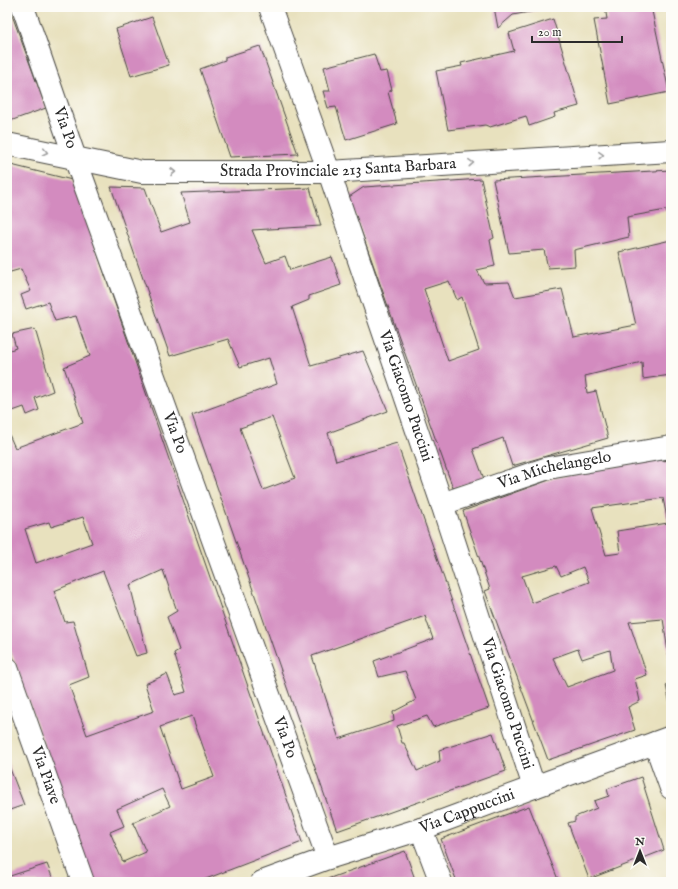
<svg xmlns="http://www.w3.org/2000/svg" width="678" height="889" viewBox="0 0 678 889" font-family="'IM FELL English',serif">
<rect width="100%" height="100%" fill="#fdfcf7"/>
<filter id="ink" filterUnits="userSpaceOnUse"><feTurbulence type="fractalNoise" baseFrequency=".025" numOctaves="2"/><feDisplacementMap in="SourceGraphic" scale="8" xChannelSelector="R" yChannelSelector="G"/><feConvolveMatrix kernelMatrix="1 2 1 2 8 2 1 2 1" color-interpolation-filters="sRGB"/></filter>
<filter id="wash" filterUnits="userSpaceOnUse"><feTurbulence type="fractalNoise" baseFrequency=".012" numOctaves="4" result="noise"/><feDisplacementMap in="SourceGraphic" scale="16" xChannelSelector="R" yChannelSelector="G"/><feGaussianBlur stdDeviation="0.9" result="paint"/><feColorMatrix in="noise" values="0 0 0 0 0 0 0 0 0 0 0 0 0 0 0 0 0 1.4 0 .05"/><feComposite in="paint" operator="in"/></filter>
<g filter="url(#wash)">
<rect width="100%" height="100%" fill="#e8e1be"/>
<g id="blocks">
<path fill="#d38bbf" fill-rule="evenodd" d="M 7,7 L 9,7 L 46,108 L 10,121 L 7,120 Z
M 494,7 L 551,7 L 551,8 L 513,15 L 498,28 Z
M 605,7 L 662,7 L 662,9 L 652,11 L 669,92 L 610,104 L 594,20 L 607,19 Z
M 152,17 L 169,65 L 131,76 L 116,29 Z
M 553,19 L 579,106 L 554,113 L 555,117 L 529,126 L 526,116 L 490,127 L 485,125 L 448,130 L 436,71 L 462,66 L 461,63 L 514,51 L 509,33 Z
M 260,46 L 298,154 L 230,157 L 200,69 L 225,60 L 225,57 Z
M 374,54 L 380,72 L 387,71 L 392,90 L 388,92 L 397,124 L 346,140 L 336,107 L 328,108 L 323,91 L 330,91 L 324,67 Z
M 7,164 L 72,180 L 302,842 L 198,882 L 93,882 L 7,640 L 7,430 L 15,448 L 83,423 L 64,367 L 90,356 L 76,316 L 55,321 L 48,302 L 26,309 L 21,295 L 31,291 L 21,269 L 7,273 ZM 83,517 L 92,543 L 36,563 L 25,529 L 49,522 L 51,527 ZM 163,570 L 177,611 L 167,617 L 179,650 L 174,653 L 186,692 L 175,695 L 167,674 L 145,684 L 154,711 L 87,735 L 69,685 L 89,677 L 73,621 L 65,622 L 54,591 L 103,571 L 136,656 L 147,653 L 130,585 ZM 192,716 L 214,777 L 181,789 L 160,727 ZM 162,789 L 170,806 L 133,823 L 146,852 L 123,862 L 110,832 L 124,826 L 117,809 Z
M 671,170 L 671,225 L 666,210 L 627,217 L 629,237 L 574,250 L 575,266 L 548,268 L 544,250 L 509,253 L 493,180 Z
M 481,179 L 494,238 L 490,240 L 495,266 L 477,270 L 484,283 L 509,282 L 515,297 L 562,289 L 574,337 L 636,325 L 619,252 L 671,240 L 671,375 L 643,379 L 642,362 L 585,376 L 587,393 L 596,391 L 608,438 L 512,466 L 503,438 L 473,449 L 484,479 L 453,488 L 349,197 L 364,187 ZM 449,281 L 457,300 L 462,297 L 479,350 L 448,361 L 424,289 Z
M 111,187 L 145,188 L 161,232 L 190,222 L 181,193 L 310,188 L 321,226 L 252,230 L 266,263 L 285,256 L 290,270 L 332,257 L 341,285 L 309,296 L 309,300 L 292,307 L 311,366 L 363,351 L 388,411 L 328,433 L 336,461 L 397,443 L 489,708 L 433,727 L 427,716 L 397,726 L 402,743 L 404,743 L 417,771 L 440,761 L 439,750 L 493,733 L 506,771 L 337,831 L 192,415 L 277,384 L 269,358 L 240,367 L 228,339 L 170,356 ZM 272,417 L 295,478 L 263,490 L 240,428 ZM 425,616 L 433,639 L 374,661 L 379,677 L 405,671 L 416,700 L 393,712 L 394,721 L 339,739 L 312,656 Z
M 35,329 L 53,391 L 35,398 L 39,410 L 27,415 L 24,407 L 7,413 L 7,351 L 16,348 L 12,334 Z
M 660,458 L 662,461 L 671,460 L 671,665 L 670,665 L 663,619 L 629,622 L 647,675 L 635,679 L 640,701 L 628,707 L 635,730 L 548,760 L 485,591 L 490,589 L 463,511 L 555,478 ZM 663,498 L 668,523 L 617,531 L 620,553 L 606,555 L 592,508 ZM 556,566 L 561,576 L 583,567 L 589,582 L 532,603 L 522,576 ZM 578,649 L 582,659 L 610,650 L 613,670 L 567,687 L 553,658 Z
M 671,683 L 671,704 L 670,704 L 666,685 Z
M 7,761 L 24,805 L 7,811 Z
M 641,777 L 664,850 L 589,879 L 568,823 L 575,821 L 575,817 L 597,808 L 594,801 L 609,796 L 607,789 Z
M 529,806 L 559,882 L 457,882 L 441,839 Z
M 405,851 L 416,882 L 319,882 Z
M 47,864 L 54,882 L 7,882 L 7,877 Z"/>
</g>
</g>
<g filter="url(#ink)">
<use href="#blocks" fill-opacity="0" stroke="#474641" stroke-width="1"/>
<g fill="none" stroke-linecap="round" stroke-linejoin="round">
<g stroke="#474641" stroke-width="24">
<g id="street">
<path id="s1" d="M 23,7 L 75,158 L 328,858"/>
<path id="s2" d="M 270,7 L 329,172 L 442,504 L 534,787"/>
<path id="s3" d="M 7,144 L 142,172 L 329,172 L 671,151"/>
<path id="s4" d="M 442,504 L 548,468 L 671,447"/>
<path id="s5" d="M 7,668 L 83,882"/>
<path d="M 655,743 L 671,788"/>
<path d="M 421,829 L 441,882"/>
<path id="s6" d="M 262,882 L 328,858 L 421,829 L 534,787 L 671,737"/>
</g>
</g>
<use href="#street" stroke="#fff" stroke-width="22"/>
</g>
<defs><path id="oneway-chevron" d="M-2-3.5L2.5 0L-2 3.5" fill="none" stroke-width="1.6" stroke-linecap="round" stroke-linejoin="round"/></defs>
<g stroke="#a0a0a0">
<use href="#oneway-chevron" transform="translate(45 152) rotate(12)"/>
<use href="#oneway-chevron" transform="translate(601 155) rotate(-4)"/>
<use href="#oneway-chevron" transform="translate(471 163) rotate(-4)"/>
<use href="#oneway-chevron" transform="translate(173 172)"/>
</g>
</g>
<g text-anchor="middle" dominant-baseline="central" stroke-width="3.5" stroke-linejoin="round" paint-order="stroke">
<g font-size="16" fill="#2b2b2b" stroke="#fdfcf7">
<text stroke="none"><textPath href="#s1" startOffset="128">Via Po</textPath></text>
<text stroke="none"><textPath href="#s3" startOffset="334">Strada Provinciale 213 Santa Barbara</textPath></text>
<text stroke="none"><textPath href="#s2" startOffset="412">Via Giacomo Puccini</textPath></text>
<text stroke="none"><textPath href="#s1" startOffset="452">Via Po</textPath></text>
<text stroke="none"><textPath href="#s4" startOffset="118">Via Michelangelo</textPath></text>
<text stroke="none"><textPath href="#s2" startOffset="736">Via Giacomo Puccini</textPath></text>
<text stroke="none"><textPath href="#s1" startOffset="776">Via Po</textPath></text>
<text stroke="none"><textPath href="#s5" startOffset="114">Via Piave</textPath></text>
<text stroke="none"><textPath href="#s6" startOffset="217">Via Cappuccini</textPath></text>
</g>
</g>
<rect width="678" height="889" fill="none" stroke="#fdfcf7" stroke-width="24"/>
<g transform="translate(640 851)" stroke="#fdfcf7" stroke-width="3" paint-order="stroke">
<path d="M0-3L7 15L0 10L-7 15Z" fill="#2b2b2b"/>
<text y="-6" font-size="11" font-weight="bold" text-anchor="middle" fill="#2b2b2b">N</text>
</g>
<path d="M532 36v6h90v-6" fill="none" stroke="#2b2b2b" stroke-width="2"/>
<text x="538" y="36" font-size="12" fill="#2b2b2b" stroke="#fdfcf7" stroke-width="3" paint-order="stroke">20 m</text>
</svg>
